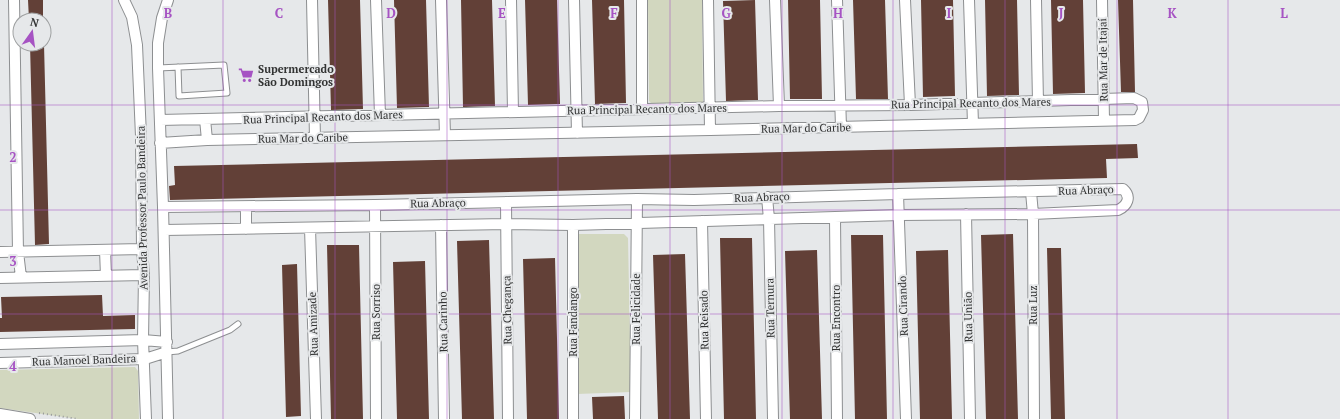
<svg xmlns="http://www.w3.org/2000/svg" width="1340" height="419" viewBox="0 0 1340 419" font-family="'PT Serif',serif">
<rect width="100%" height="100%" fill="#e6e8ea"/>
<path fill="#d2d7bf" d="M 648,0 L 702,0 L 703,102 L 701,105 L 653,105 L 649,101 Z
M 577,234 L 624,234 L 628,238 L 631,392 L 577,394 Z
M 135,367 L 138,371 L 139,419 L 78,419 L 0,408 L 0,370 Z"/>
<path fill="#624037" d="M 28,0 L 43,0 L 43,20 L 29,20 Z
M 328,0 L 360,0 L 363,109 L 331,110 Z
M 394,0 L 426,0 L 429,107 L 397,108 Z
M 461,0 L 492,0 L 495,106 L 463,107 Z
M 525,0 L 557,0 L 560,104 L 528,105 Z
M 592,0 L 624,0 L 626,103 L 595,104 Z
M 755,0 L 758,100 L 726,101 L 723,1 Z
M 788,0 L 820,0 L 822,99 L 790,99 Z
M 853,0 L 885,0 L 888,99 L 856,99 Z
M 921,0 L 953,0 L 955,96 L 923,97 Z
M 985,0 L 1017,0 L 1019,95 L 987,96 Z
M 1051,0 L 1083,0 L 1085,93 L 1053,94 Z
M 1118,0 L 1133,0 L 1135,92 L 1121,92 Z
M 30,44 L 44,44 L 49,244 L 35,245 Z
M 1137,144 L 1138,158 L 1106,159 L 1107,178 L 170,200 L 169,186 L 175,185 L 174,166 Z
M 1013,234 L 1018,419 L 986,419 L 981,235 Z
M 851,235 L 883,235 L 887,419 L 855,419 Z
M 720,238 L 752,238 L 756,419 L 724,419 Z
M 489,240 L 494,419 L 462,419 L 457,241 Z
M 327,245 L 359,245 L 363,419 L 331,419 Z
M 1047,248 L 1061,248 L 1065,419 L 1051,419 Z
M 817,250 L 822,419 L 790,419 L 785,251 Z
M 948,250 L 952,419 L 920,419 L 916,251 Z
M 685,254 L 690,419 L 658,419 L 653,255 Z
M 555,258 L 559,419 L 527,419 L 523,259 Z
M 425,261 L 429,419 L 397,419 L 393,262 Z
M 297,264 L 301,416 L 286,417 L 282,265 Z
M 102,295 L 103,316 L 135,315 L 135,329 L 0,332 L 0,318 L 2,318 L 1,297 Z
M 624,396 L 625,419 L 593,419 L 592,397 Z"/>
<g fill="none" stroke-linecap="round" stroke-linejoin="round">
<g stroke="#8d8f91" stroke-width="7">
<path id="service" d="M 158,68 L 224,65 L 227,93 L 179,96 L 178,67
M 167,352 L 178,351 L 230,330 L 238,324"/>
</g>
<g stroke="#8d8f91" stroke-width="12">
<path id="minor" d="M 14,0 L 18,252 L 21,277
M 124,0 L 132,17 L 137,45 L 141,136 L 142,249 L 144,275 L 143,340 L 146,419
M 312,0 L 315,138
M 376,0 L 380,115
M 441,0 L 445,135
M 511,0 L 513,112
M 574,0 L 577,133
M 708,0 L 710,130
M 775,0 L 779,106
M 837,0 L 841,127
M 905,0 L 910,105
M 969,0 L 973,124
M 1036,0 L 1038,102
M 1102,0 L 1104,120
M 642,109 L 642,0
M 205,119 L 207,140
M 160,120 L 779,106 L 910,105 L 1134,98 L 1142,102 L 1143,110 L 1139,118 L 1135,120 L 710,130 L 207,140 L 160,143
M 1031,192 L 1033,214 L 1034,419
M 898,194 L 906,419
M 767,197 L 769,219 L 773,419
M 506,202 L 508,419
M 375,205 L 376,419
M 163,207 L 375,205 L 637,199 L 694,200 L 898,194 L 1123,189 C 1132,197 1127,206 1118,210 L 1033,214 L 900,215 L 573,225 L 506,224 L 164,230
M 246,207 L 246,229
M 966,214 L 970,419
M 835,218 L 837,419
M 702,221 L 706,419
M 441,225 L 444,419
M 310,228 L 316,419
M 105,250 L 106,276
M 0,252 L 142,249
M 0,278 L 144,275
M 0,344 L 143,340 L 167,342
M 0,363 L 145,359 L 167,352
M 0,414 L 30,419
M 168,419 L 163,207 L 158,68 L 158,43 L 162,18 L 168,0
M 573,419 L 573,225
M 635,419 L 637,199"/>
</g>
<path stroke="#97999a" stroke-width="2" stroke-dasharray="1 3" stroke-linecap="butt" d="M 39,413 L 78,419"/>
<use href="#service" stroke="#fff" stroke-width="5"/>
<use href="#minor" stroke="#fff" stroke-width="10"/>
</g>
<path fill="none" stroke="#a653c3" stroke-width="1" stroke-opacity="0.55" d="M 112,0 L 112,419M 223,0 L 223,419M 335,0 L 335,419M 447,0 L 447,419M 558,0 L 558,419M 670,0 L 670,419M 782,0 L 782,419M 893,0 L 893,419M 1005,0 L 1005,419M 1117,0 L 1117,419M 1228,0 L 1228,419M 0,105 L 1340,105M 0,210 L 1340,210M 0,314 L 1340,314"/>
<defs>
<g id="supermarket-bare" transform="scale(1.2)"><path d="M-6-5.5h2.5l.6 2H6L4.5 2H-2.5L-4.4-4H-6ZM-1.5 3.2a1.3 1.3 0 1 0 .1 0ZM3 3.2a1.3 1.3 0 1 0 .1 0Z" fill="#a653c3" stroke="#e6e8ea" stroke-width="2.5" paint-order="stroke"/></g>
</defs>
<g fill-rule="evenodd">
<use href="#supermarket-bare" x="246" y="75"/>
</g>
<g text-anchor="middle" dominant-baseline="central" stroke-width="4" stroke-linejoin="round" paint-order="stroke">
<g font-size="11" fill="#323333" stroke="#e6e8ea">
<text transform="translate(1103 60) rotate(-91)">Rua Mar de Itajaí</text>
<text transform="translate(971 103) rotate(-1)">Rua Principal Recanto dos Mares</text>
<text transform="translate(647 109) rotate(-1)">Rua Principal Recanto dos Mares</text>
<text transform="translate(323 117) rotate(-2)">Rua Principal Recanto dos Mares</text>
<text transform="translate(806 128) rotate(-1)">Rua Mar do Caribe</text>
<text transform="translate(303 138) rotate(-1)">Rua Mar do Caribe</text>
<text transform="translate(1086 190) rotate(-2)">Rua Abraço</text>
<text transform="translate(762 197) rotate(-2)">Rua Abraço</text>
<text transform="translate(438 203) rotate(-1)">Rua Abraço</text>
<text transform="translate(142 208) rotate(-91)">Avenida Professor Paulo Bandeira</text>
<text transform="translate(1033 305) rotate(-90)">Rua Luz</text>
<text transform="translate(903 306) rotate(-92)">Rua Cirando</text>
<text transform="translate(770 308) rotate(-91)">Rua Ternura</text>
<text transform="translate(636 309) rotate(-90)">Rua Felicidade</text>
<text transform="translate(507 310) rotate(-91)">Rua Chegança</text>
<text transform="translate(376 312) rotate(-90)">Rua Sorriso</text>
<text transform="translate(968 317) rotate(-91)">Rua União</text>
<text transform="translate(836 318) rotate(-90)">Rua Encontro</text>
<text transform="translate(704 320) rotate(-91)">Rua Reisado</text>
<text transform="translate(443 322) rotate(-91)">Rua Carinho</text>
<text transform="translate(573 322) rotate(-90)">Rua Fandango</text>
<text transform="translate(313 324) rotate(-92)">Rua Amizade</text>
<text transform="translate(84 360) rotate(-2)">Rua Manoel Bandeira</text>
</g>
<g font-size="11" font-weight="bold" fill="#323333" stroke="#e6e8ea" text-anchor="start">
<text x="258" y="69">Supermercado<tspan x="258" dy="13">São Domingos</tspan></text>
</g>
</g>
<g font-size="13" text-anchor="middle" font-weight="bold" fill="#a653c3" stroke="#e6e8ea" stroke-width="4" stroke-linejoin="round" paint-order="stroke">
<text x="168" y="18">B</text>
<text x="279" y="18">C</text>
<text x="391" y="18">D</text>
<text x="502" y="18">E</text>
<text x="614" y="18">F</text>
<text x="726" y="18">G</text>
<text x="838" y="18">H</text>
<text x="949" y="18">I</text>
<text x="1061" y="18">J</text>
<text x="1172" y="18">K</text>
<text x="1284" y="18">L</text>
<text x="13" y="162">2</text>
<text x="13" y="266">3</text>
<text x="13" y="371">4</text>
</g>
<g transform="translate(32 32) rotate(14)"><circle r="19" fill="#e6e8ea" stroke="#9ea0a1"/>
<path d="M0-3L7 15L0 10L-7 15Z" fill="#a653c3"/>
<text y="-6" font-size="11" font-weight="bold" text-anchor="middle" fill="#323333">N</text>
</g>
</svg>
